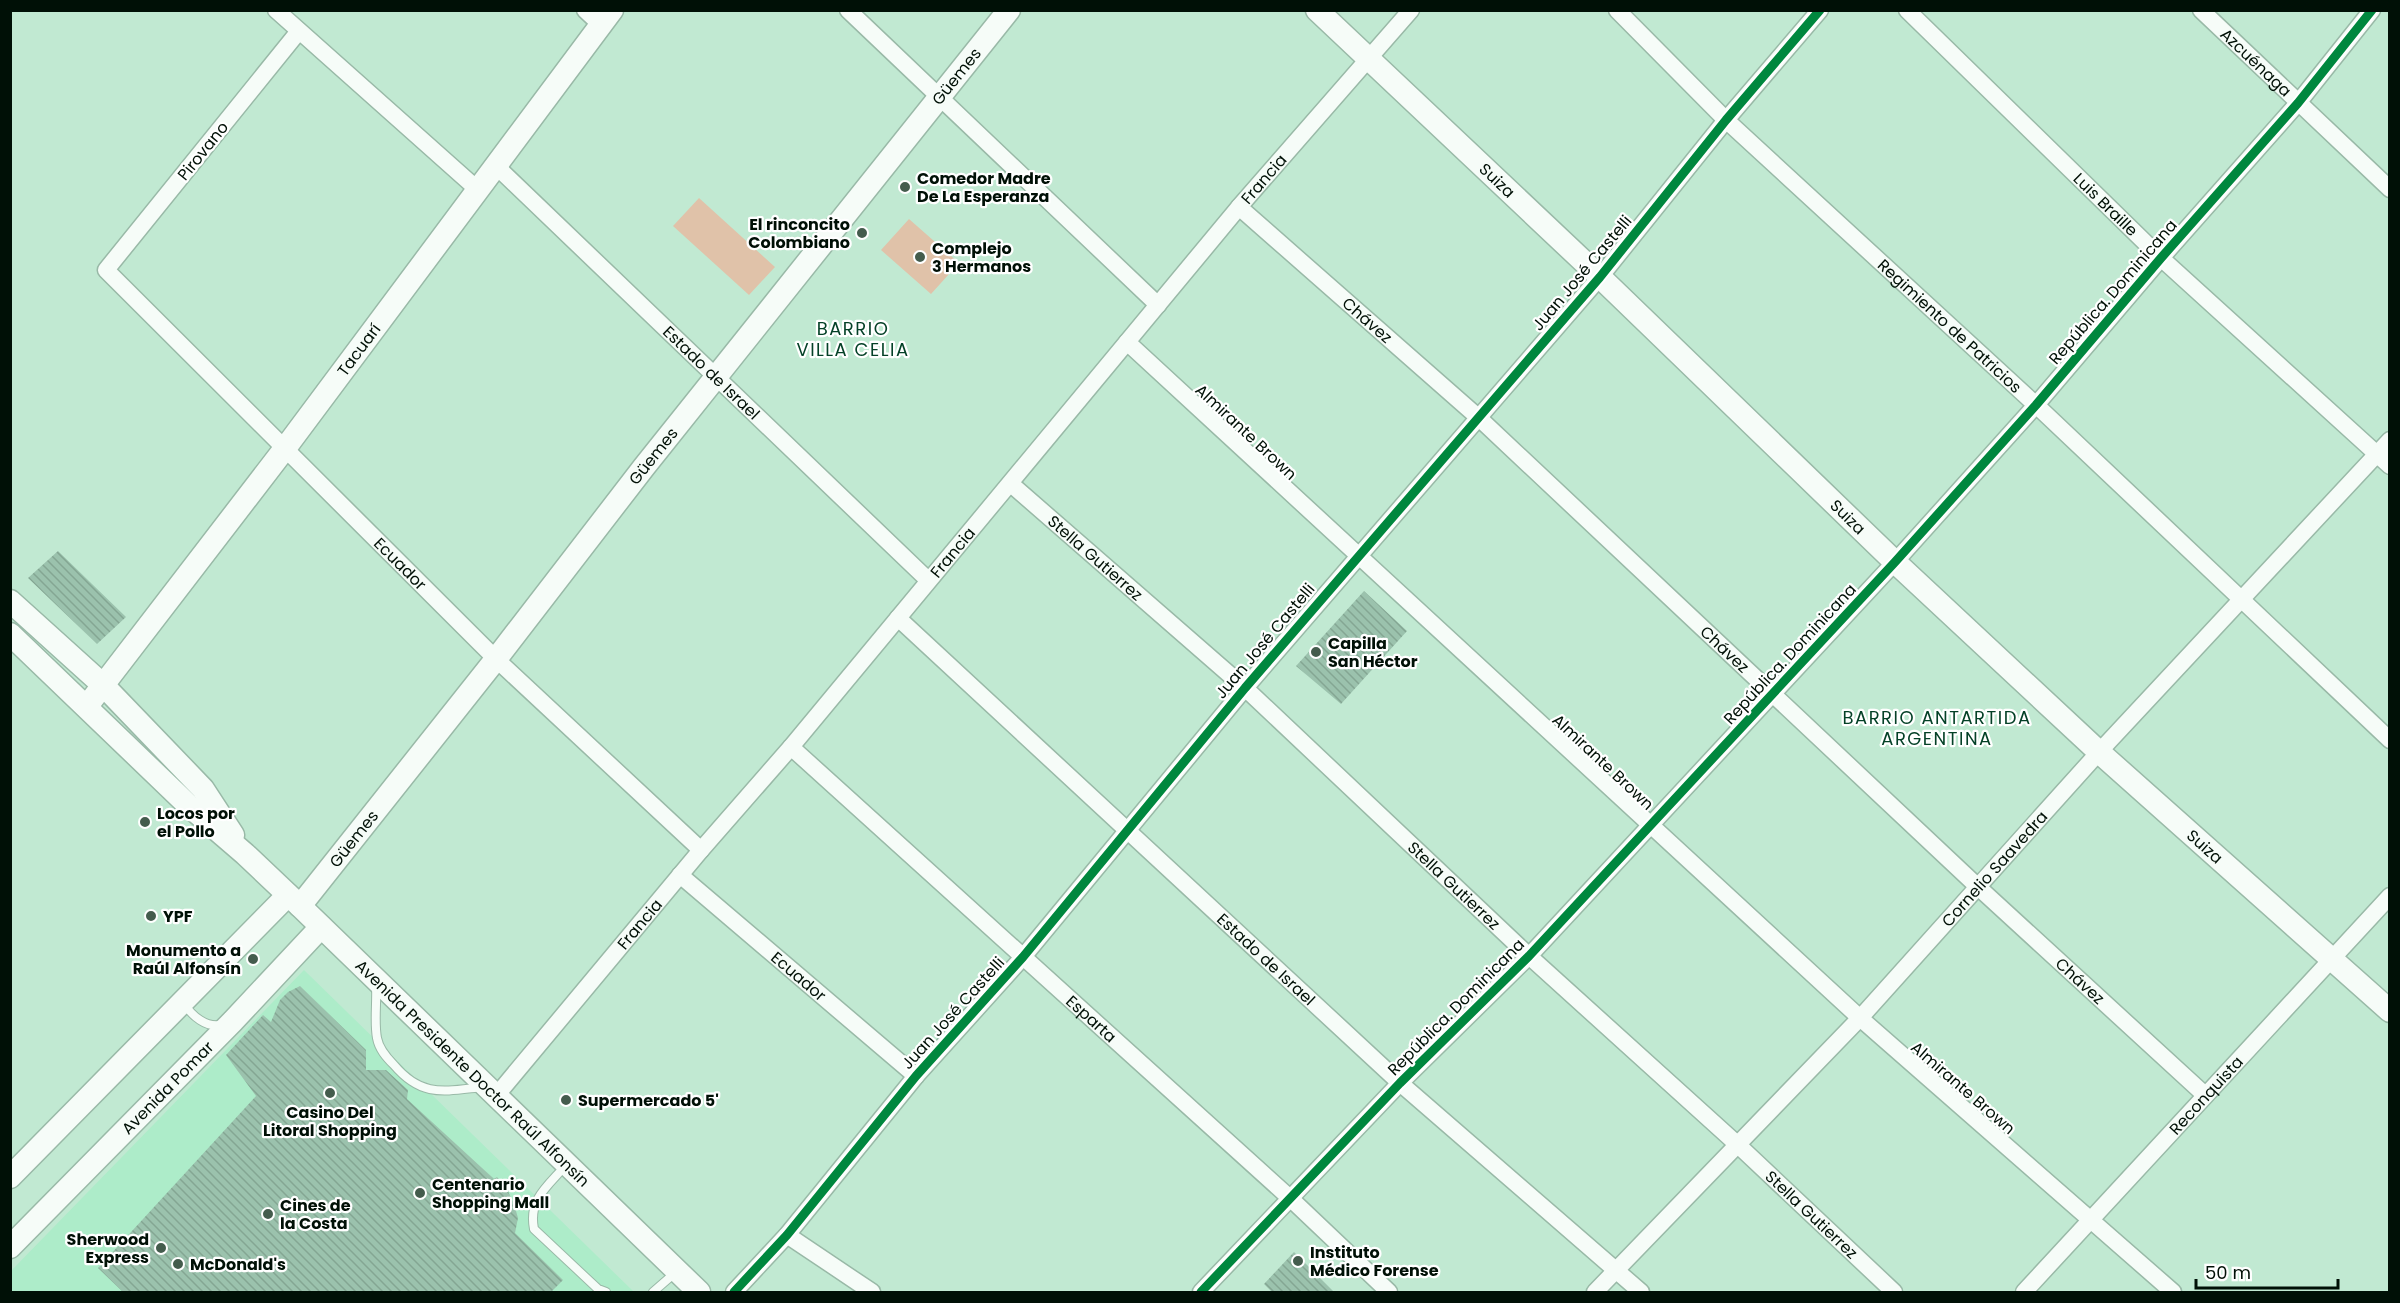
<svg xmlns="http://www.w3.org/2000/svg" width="2400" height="1303" viewBox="0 0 2400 1303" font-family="Poppins,sans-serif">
<defs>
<pattern id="building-back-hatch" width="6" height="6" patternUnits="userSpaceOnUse" patternTransform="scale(1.5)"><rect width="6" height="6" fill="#9bc2ad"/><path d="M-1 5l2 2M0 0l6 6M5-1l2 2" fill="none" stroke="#84a693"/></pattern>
</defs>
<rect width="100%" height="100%" fill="#c1e9d2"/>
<path fill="#adecc9" d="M 304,970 L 634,1292 L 11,1292 L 10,1272 Z"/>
<path fill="#e0c2a9" d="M 699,198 L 775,267 L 749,295 L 673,226 Z
M 909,219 L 959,263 L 931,294 L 881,250 Z"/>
<path fill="url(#building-back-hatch)" d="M 58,551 L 126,617 L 97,644 L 28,578 Z
M 1364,591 L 1407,631 L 1341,704 L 1296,666 Z
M 300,986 L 366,1050 L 366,1070 L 386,1070 L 408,1090 L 407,1099 L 494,1179 L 497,1177 L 507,1189 L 514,1204 L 518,1218 L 515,1233 L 563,1280 L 550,1293 L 124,1293 L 98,1268 L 256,1096 L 226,1055 L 263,1015 L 271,1022 L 280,1000 L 288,992 Z
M 1294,1252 L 1335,1293 L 1273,1293 L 1264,1284 Z"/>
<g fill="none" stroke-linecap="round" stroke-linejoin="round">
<g stroke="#99b9a7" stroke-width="10">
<path id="lane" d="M 376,986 C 377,1003 374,1022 377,1038 C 379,1049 386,1057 394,1065 C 422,1098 444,1091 483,1087
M 183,1002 C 191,1015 207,1030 224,1024
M 566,1165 C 548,1186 528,1199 534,1229 L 598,1289 L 606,1292
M 653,1292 L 676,1272"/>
</g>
<g stroke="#99b9a7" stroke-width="19">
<g id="street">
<path d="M 276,10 L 477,189"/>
<path d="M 585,10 L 601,25"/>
<path d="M 848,10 L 1158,305"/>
<path id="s1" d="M 1617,10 L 1726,120 L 2036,405 L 2390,740"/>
<path id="s2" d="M 1907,10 L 2161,258 L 2390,466"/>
<path id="s3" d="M 2201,10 L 2390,189"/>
<path id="s4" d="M 299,31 L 106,270 L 496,659 L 701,850"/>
<path id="s5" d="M 495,165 L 928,580"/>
<path id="s6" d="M 1239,207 L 1479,418 L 1977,886 L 2205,1095"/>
<path d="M 1127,342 L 1860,1018 L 2173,1292"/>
<path id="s7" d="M 1011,484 L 1245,688 L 1529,956 L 1738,1145 L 1894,1292"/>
<path id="s8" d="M 898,618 L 1400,1083 L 1641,1292"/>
<path id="s9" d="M 791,747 L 1291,1199 L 1389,1292"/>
<path id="s10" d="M 680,875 L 916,1076"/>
<path id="s11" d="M 496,1096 L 701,850 L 791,747 L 1239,207 L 1411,10"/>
<path d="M 787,1235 L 872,1292"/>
<path d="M 734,1292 L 787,1235 L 916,1076 L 1023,957 L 1245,688 L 1600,277 L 1726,120 L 1820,10"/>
<path d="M 1201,1292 L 1400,1083 L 1529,956 L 1895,562 L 2036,405 L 2161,258 L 2298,103 L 2372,10"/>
<path id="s12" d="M 1595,1292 L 1860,1018 L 2099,752 L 2390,440"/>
<path id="s13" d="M 2024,1292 L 2390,896"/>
</g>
</g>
<g stroke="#99b9a7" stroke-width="25">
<g id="secondary">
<path id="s14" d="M 1317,10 L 1600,277 L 1895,562 L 2099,752 L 2390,1011"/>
<path d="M 10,601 L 103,685 L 203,789 L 233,835"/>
<path id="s15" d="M 10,634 L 188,805 L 245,854 L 300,906 L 699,1292"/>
<path id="s16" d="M 87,706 L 286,447 L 612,10"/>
<path id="s17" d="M 300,906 L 496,659 L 644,467 L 1009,10"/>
<path d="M 10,1177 L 288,895"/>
<path id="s18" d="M 10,1247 L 233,1021 L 321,927"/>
</g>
</g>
<use href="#lane" stroke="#f6fcf8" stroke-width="8"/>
<use href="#street" stroke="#f6fcf8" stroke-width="16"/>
<use href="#secondary" stroke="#f6fcf8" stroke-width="22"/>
<g stroke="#fff" stroke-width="13">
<path id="cycleway" d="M 734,1292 L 787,1235 L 916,1076 L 1023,957 L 1245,688 L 1600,277 L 1726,120 L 1820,10
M 1201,1292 L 1400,1083 L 1529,956 L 1895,562 L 2036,405 L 2161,258 L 2298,103 L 2372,10"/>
</g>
<use href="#cycleway" stroke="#00873e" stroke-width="9"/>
</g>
<g fill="#445c4d" stroke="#fff" stroke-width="2">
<circle cx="905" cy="187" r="6"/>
<circle cx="862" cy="233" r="6"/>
<circle cx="920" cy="257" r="6"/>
<circle cx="1316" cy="652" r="6"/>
<circle cx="145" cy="822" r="6"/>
<circle cx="151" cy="916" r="6"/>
<circle cx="253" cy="959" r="6"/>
<circle cx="330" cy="1093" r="6"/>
<circle cx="566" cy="1100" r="6"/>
<circle cx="420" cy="1193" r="6"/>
<circle cx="268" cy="1214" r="6"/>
<circle cx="161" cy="1248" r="6"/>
<circle cx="1298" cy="1261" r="6"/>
<circle cx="178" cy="1264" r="6"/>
</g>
<g text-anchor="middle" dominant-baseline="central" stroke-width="4.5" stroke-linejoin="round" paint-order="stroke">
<g font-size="16" fill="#001006" stroke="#fff">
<text stroke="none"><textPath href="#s3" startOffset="76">Azcuénaga</textPath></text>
<text stroke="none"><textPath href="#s17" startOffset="1058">Güemes</textPath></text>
<text transform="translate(203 151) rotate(-51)">Pirovano</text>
<text stroke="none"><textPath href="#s11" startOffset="1196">Francia</textPath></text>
<text stroke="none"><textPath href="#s14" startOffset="248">Suiza</textPath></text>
<text stroke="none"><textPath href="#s2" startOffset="278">Luis Braille</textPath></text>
<text transform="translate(1582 273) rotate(-50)">Juan José Castelli</text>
<text transform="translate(2113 292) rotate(-49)">República. Dominicana</text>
<text stroke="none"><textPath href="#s6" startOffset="171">Chávez</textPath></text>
<text stroke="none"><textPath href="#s1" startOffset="459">Regimiento de Patricios</textPath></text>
<text stroke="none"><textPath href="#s16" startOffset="448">Tacuarí</textPath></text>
<text stroke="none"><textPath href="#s5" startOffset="300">Estado de Israel</textPath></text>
<text transform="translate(1246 432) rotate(43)">Almirante Brown</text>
<text stroke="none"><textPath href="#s17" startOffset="572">Güemes</textPath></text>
<text stroke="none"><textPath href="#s14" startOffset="734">Suiza</textPath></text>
<text stroke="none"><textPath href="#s11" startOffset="710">Francia</textPath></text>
<text stroke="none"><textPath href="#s7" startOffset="112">Stella Gutierrez</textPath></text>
<text stroke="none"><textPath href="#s4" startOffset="723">Ecuador</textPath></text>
<text transform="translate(1265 641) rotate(-50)">Juan José Castelli</text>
<text stroke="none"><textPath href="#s6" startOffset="657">Chávez</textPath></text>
<text transform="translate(1790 654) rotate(-47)">República. Dominicana</text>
<text transform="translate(1603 762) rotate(43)">Almirante Brown</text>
<text stroke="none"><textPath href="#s17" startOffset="86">Güemes</textPath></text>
<text stroke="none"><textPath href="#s14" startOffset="1220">Suiza</textPath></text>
<text stroke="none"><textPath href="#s12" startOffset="582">Cornelio Saavedra</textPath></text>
<text stroke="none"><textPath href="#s7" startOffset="598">Stella Gutierrez</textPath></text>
<text stroke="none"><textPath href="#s11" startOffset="224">Francia</textPath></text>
<text stroke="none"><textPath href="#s8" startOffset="502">Estado de Israel</textPath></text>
<text stroke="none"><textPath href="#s10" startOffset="156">Ecuador</textPath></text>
<text stroke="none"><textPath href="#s6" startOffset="1143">Chávez</textPath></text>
<text transform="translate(1456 1007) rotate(-45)">República. Dominicana</text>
<text transform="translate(953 1013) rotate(-48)">Juan José Castelli</text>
<text stroke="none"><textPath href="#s9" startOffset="405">Esparta</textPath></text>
<text stroke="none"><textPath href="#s15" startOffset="638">Avenida Presidente Doctor Raúl Alfonsín</textPath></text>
<text stroke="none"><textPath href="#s18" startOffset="224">Avenida Pomar</textPath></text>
<text transform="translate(1963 1088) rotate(41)">Almirante Brown</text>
<text stroke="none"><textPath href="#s13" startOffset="268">Reconquista</textPath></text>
<text stroke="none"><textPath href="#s7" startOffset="1084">Stella Gutierrez</textPath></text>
</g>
<g font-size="16" font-weight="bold" fill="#001006" stroke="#fff" text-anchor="start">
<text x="917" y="178">Comedor Madre<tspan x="917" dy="18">De La Esperanza</tspan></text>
<text x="850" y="224" text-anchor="end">El rinconcito<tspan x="850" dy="18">Colombiano</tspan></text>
<text x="932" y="248">Complejo<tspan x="932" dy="18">3 Hermanos</tspan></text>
<text x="1328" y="643">Capilla<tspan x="1328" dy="18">San Héctor</tspan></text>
<text x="157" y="813">Locos por<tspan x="157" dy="18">el Pollo</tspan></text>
<text x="163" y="916">YPF</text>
<text x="241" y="950" text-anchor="end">Monumento a<tspan x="241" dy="18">Raúl Alfonsín</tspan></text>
<text x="578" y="1100">Supermercado 5'</text>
<text x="330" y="1112" text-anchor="middle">Casino Del<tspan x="330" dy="18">Litoral Shopping</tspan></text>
<text x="432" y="1184">Centenario<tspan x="432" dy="18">Shopping Mall</tspan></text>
<text x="280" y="1205">Cines de<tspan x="280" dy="18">la Costa</tspan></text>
<text x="149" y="1239" text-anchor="end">Sherwood<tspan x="149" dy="18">Express</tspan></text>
<text x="1310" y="1252">Instituto<tspan x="1310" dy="18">Médico Forense</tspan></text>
<text x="190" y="1264">McDonald's</text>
</g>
<g font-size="18" letter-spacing="1.5" fill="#044127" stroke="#fff">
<text x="853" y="328">BARRIO<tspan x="853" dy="21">VILLA CELIA</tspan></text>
<text x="1937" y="717">BARRIO ANTARTIDA<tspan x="1937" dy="21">ARGENTINA</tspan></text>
</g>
</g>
<rect width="2400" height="1303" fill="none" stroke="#001006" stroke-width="24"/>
<path d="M2196 1279v9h142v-9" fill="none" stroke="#001006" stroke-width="3"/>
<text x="2205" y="1279" font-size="18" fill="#001006" stroke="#ffffff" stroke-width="4.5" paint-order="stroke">50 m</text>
</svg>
